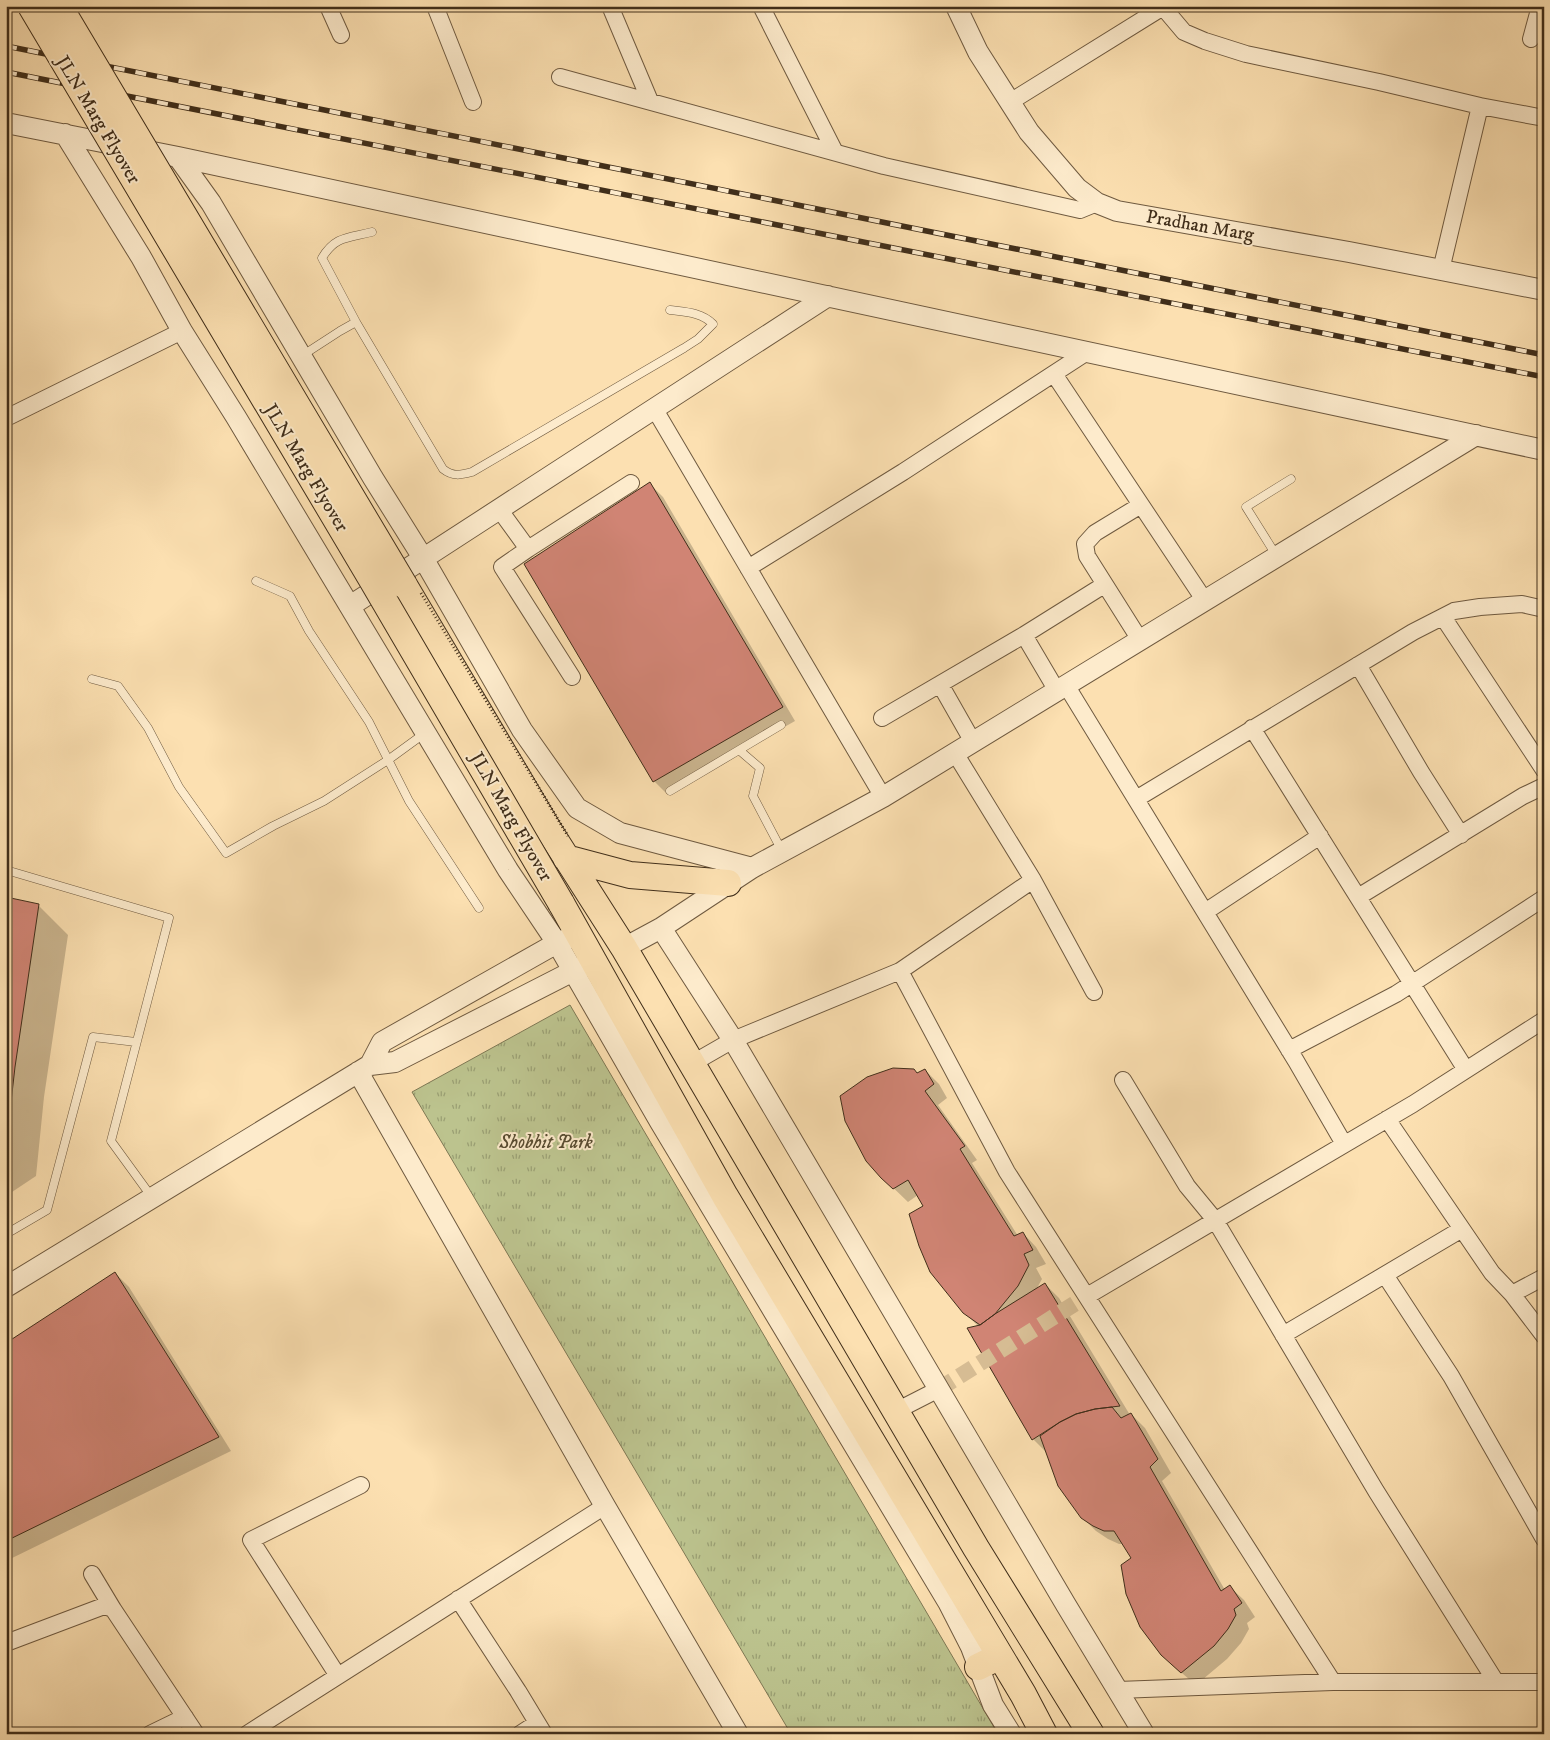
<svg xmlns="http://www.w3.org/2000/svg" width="1550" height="1740" viewBox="0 0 1550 1740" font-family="'IM FELL DW Pica',serif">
<defs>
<pattern id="park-tufts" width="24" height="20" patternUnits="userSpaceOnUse" patternTransform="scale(1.25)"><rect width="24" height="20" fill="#bcc38e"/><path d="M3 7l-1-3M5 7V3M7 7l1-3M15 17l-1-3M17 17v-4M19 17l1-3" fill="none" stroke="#9a9f73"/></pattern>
</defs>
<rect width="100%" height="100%" fill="#fce0b1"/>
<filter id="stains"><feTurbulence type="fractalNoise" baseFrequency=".004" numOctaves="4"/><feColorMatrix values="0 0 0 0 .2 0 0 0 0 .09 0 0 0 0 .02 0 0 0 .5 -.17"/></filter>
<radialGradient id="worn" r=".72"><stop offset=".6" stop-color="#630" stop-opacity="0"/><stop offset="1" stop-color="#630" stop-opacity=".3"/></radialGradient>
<path fill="url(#park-tufts)" stroke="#7e7854" d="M 570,1005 L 998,1734 L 791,1734 L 412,1092 Z"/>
<path fill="#0003" d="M 650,484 L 663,497 L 795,721 L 667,794 L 654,781 Z
M 6,899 L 38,905 L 68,935 L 44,1097 L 36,1176 L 6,1196 Z
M 925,1070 L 939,1084 L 947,1098 L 938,1105 L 977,1160 L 972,1163 L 1018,1236 L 1023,1233 L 1036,1247 L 1046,1264 L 1036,1268 L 1042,1279 L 1036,1290 L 1045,1284 L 1059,1298 L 1130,1415 L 1131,1414 L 1145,1428 L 1171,1473 L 1162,1481 L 1225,1590 L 1230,1587 L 1244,1600 L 1255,1617 L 1247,1623 L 1249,1629 L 1241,1643 L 1227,1659 L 1196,1685 L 1176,1668 L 1132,1558 L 1124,1544 L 1119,1544 L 1108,1539 L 1096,1531 L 1082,1517 L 1047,1453 L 1033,1439 L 979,1327 L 964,1312 L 925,1206 L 918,1195 L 908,1202 L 882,1177 L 918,1074 Z
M 115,1273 L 129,1287 L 231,1451 L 6,1561 L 6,1345 Z"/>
<path fill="#d08474" stroke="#402e1a" d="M 650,482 L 783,707 L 653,782 L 524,564 Z
M 6,897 L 39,904 L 15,1067 L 6,1146 Z
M 893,1068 L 914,1069 L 917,1073 L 925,1069 L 934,1084 L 925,1091 L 965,1146 L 960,1149 L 1014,1236 L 1023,1232 L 1033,1250 L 1024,1254 L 1029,1265 L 1018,1286 L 995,1314 L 980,1325 L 963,1313 L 930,1272 L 919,1246 L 909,1214 L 923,1206 L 908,1180 L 893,1189 L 881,1178 L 866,1161 L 845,1121 L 840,1096 L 867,1077 Z
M 115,1272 L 219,1437 L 6,1541 L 6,1343 Z
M 1045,1283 L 1120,1406 L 1095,1409 L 1076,1414 L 1060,1422 L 1032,1440 L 967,1328 L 980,1325 L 995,1314 Z
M 1112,1407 L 1121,1418 L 1131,1413 L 1158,1459 L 1150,1467 L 1221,1591 L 1230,1585 L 1242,1603 L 1234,1609 L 1236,1615 L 1228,1629 L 1214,1646 L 1181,1673 L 1161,1655 L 1140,1627 L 1126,1594 L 1121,1565 L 1131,1558 L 1114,1531 L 1104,1531 L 1093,1526 L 1081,1518 L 1058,1486 L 1040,1436 L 1060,1422 L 1076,1414 L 1095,1409 Z"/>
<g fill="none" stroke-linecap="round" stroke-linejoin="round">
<path stroke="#d6bc93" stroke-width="16" stroke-dasharray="16 8" stroke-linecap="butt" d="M 939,1389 L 1087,1296"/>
<g stroke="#6f5a40" stroke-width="9">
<path id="service" d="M 356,322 L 443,469 C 453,477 461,475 472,472 L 684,348 L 698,339 L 713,324 C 701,312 685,312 670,310
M 303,355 L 340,331 L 356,322 L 322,258 C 335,236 348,238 372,232
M 1276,555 L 1246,507 L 1291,479
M 256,581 L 290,596 L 309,631 L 369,722 L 409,801 L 479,908
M 92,679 L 118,686 L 148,728 L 179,787 L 226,853 L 273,826 L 324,801 L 388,760 L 425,733
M 739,750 L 781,725
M 670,791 L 739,750 L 760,768 L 753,796 L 782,851
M 6,870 L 169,918 L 111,1141 L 151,1196
M 6,1234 L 47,1210 L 93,1037 L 136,1042"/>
</g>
<g stroke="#6f5a40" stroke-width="18">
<path id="minor" d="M 328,6 L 341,35
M 435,6 L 473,102
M 610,6 L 650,101
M 761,6 L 835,152
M 1162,6 L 1184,32 L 1205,41 L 1246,54 L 1379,82 L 1480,106 L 1544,118
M 1531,39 L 1540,6
M 560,77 L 884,166 L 1080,210 L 1097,203
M 1010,102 L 1163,7
M 1441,270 L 1480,106
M 1054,374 L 1205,601
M 654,408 L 883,797
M 6,418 L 182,331
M 499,509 L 528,549 L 502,567 L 572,677
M 528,549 L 631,483
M 748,568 L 903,472 L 1087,352
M 1443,617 L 1544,770
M 1024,635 L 1057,691
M 1140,640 L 1087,556 L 1085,544 L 1095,533 L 1141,505
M 1358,665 L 1421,772 L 1461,835
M 940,684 L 973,742
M 1066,685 L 1296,1061 L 1344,1144
M 882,718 L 1024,635 L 1104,585
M 1252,728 L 1466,1070
M 955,753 L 1033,880 L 1094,992
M 1136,799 L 1413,632 L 1454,611 L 1480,607 L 1522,604 L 1544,609
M 1033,880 L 900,971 L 1007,1172 L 1333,1682
M 1358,897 L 1523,796 L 1544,786
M 1205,912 L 1320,836
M 1289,1050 L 1396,994 L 1544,898
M 693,1063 L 733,1040 L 900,971
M 1123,1080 L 1187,1186 L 1215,1220 L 1376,1491 L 1496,1682
M 1387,1119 L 1492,1273 L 1512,1294 L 1544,1336
M 1385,1275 L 1451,1376 L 1544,1539
M 1512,1294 L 1544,1277
M 1087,1296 L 1413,1104 L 1544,1020
M 1283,1335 L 1462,1229
M 896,1411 L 939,1389
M 92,1574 L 113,1609
M 458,1599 L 518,1691 L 544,1734
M 6,1643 L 104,1606 L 113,1609 L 196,1734
M 338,1676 L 251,1540 L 361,1485
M 1118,1690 L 1333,1682 L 1544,1682
M 150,1734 L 185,1717
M 247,1734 L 605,1506
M 520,1734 L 537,1723"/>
</g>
<g stroke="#6f5a40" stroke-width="22">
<path id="tertiary" d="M 956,6 L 978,52 L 1029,132 L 1077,188 L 1097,203 L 1117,211 L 1349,252 L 1544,290
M 6,123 L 178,157 L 1544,450
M 65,134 L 141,257 L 182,331 L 236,417 L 508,870 L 557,943 L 660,1122 L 948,1602 L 971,1647 L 993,1705 L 1011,1734
M 178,157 L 211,203 L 373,478 L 423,558 L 522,730 L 577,808 L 620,833 L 752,868
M 350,606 L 828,296
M 661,928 L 733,1040 L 1066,1605 L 1144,1734
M 624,948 L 661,928 L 752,868 L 883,797 L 1476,435
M 370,1065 L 382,1042 L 557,943 L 569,938
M 358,1072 L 605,1506 L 738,1734
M 6,1287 L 370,1065 L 395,1062 L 583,966"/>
</g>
<g stroke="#402e1a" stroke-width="28">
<path id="primary" d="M 404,585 L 550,832 L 624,948 L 976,1548 L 1091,1734
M 566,858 L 630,875 L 728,883
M 561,903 L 725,1196 L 1023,1694 L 1044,1734
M 978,1667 L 1000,1656"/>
</g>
<use href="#service" stroke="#fdebcc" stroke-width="8"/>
<use href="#minor" stroke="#fdebcc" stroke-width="16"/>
<use href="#tertiary" stroke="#fdebcc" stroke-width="20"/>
<use href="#primary" stroke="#fce0b1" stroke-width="26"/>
<g stroke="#402e1a" stroke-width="5.5">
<path id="rail" d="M 6,46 L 1544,355
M 6,72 L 1544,377"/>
</g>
<use href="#rail" stroke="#fdebcc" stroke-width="4" stroke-dasharray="11" stroke-linecap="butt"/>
<g stroke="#402e1a" stroke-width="28" stroke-linecap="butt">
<path id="primary-bridge" d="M 31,6 L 371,578 L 561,903
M 59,6 L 404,585"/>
</g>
<path stroke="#402e1a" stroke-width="3" stroke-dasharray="1 2.5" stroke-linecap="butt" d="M 421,593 L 568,836"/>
<use href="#primary-bridge" stroke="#fce0b1" stroke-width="26"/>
</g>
<g text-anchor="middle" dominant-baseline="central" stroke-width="4" stroke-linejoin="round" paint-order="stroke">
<g font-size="19" fill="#402e1a" stroke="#fdebcc">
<text transform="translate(98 120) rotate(59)">JLN Marg Flyover</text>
<text transform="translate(1200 226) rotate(10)">Pradhan Marg</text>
<text transform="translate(306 468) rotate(59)">JLN Marg Flyover</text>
<text transform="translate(511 817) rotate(60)">JLN Marg Flyover</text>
</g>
<g font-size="19" font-style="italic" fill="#594c31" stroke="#fdebcc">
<text x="546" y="1142">Shobhit Park</text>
</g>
</g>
<rect width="1550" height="1740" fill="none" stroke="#fce0b1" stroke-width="25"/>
<rect x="8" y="8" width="1535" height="1725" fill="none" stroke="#402e1a" stroke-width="2.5"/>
<rect x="12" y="12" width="1525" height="1715" fill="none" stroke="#402e1a"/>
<rect width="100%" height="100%" filter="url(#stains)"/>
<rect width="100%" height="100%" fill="url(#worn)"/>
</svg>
